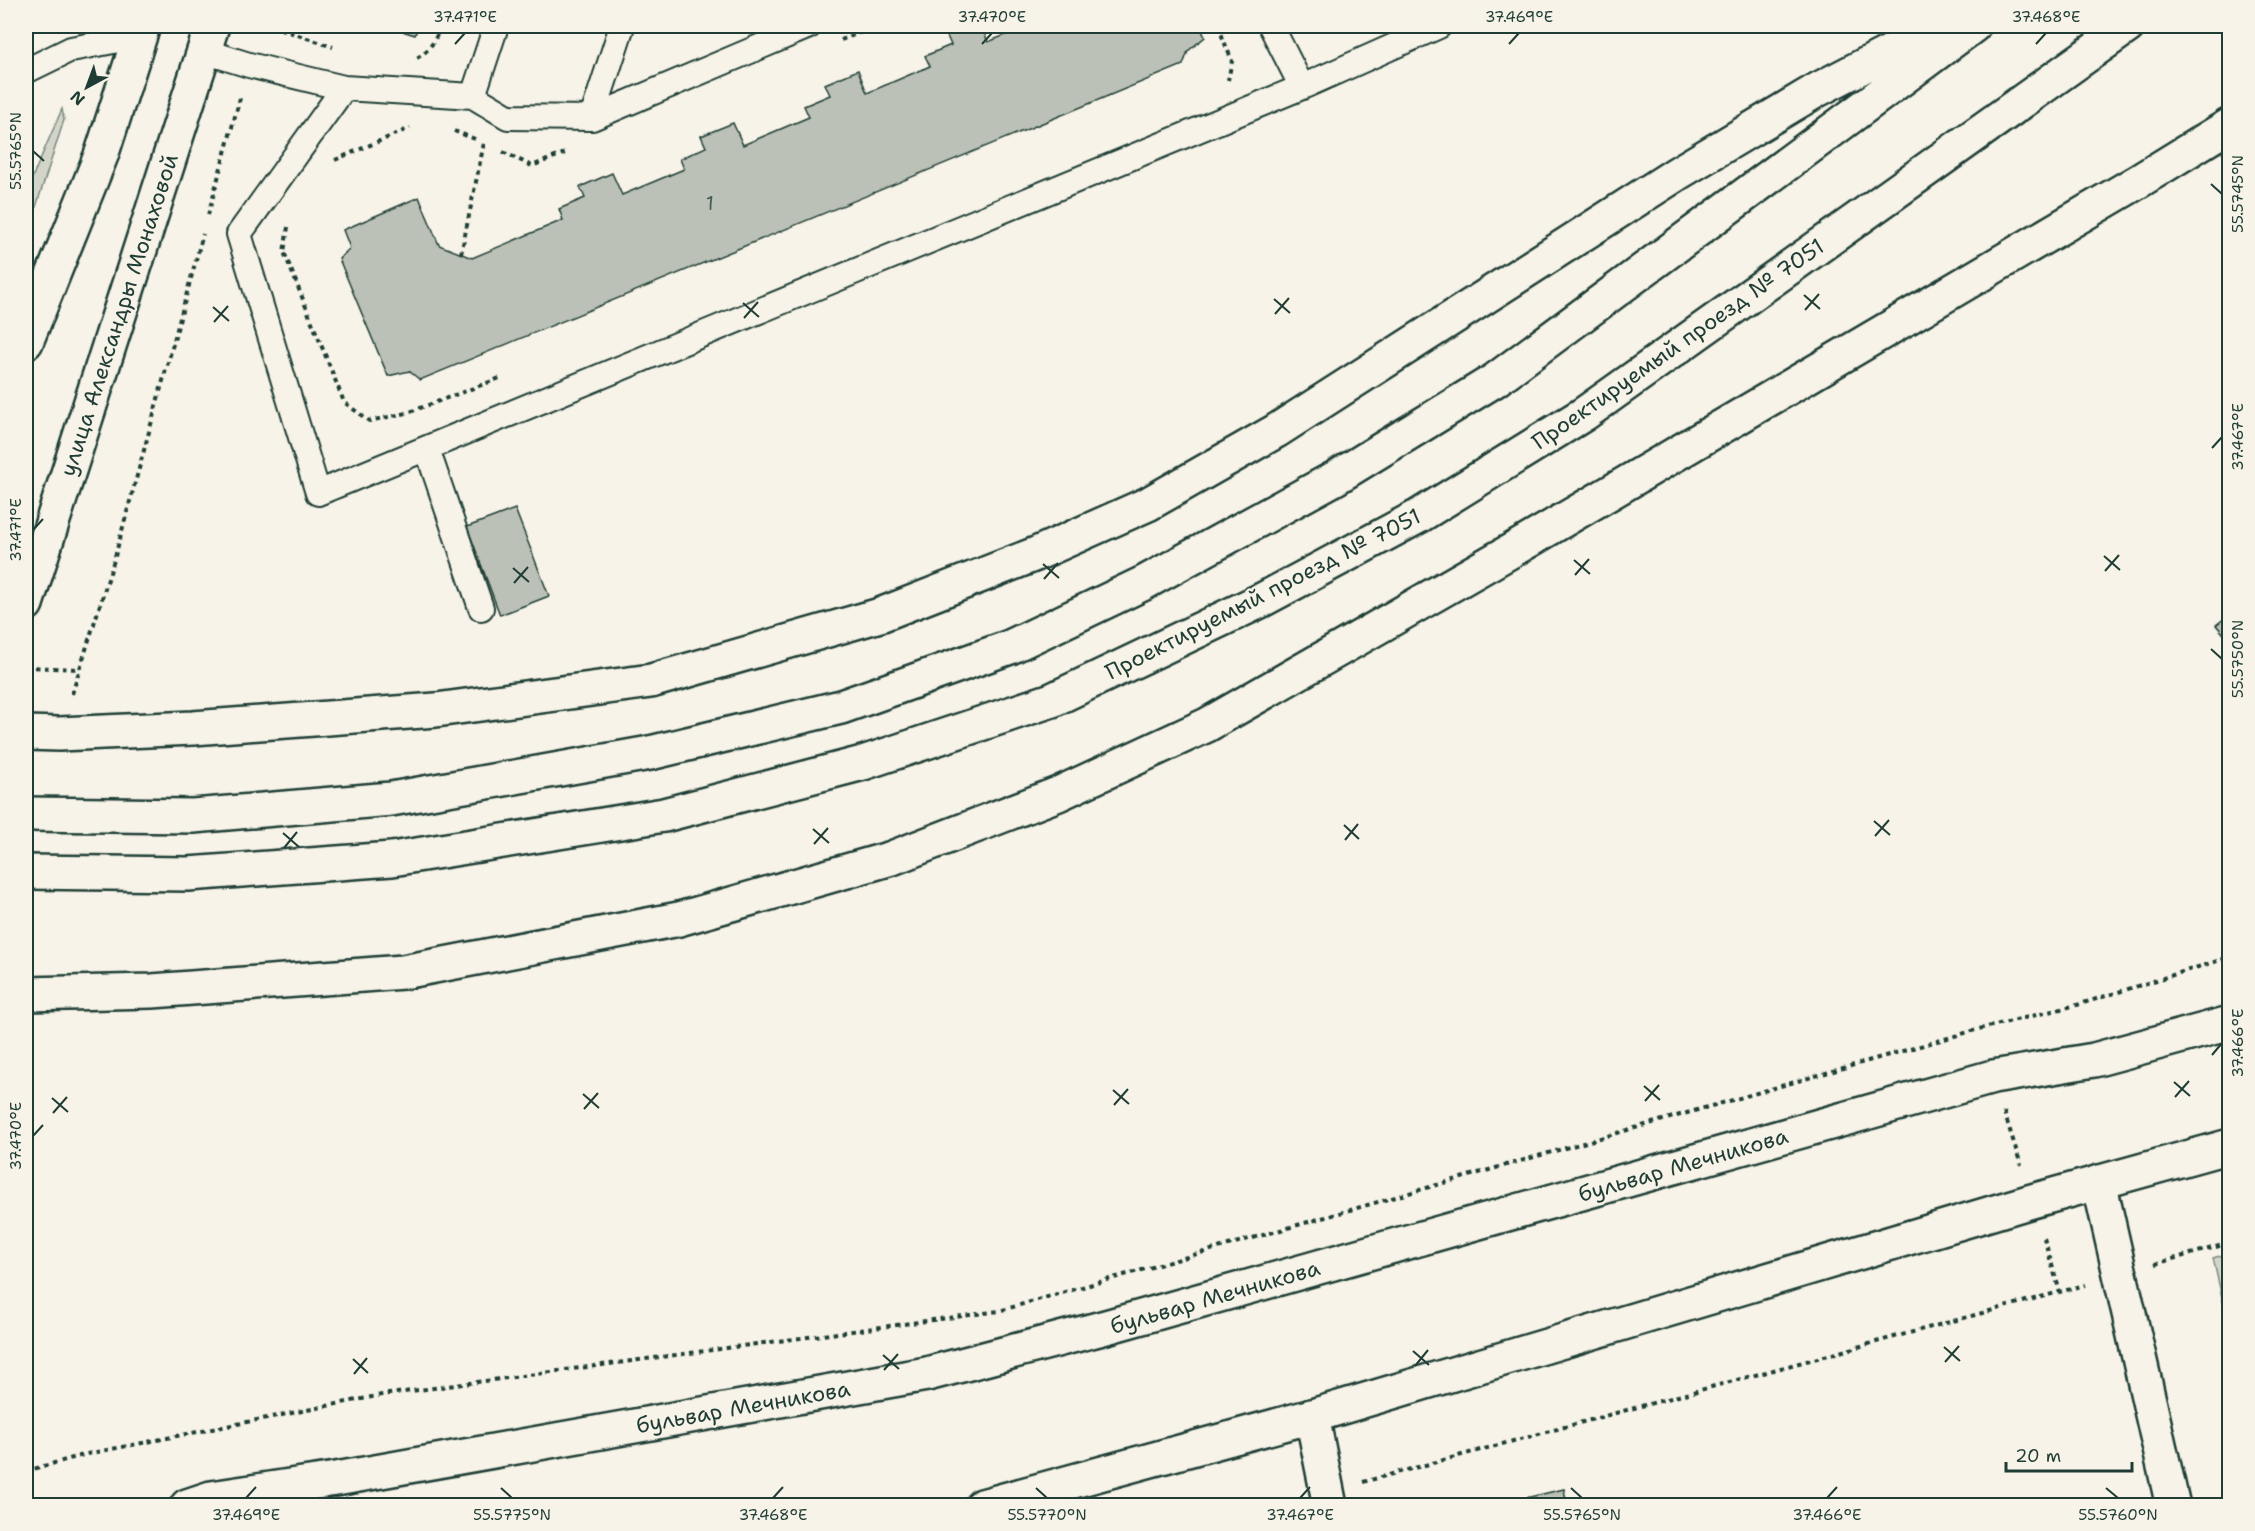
<svg xmlns="http://www.w3.org/2000/svg" width="2255" height="1531" viewBox="0 0 2255 1531" font-family="'Shantell Sans',sans-serif">
<rect width="100%" height="100%" fill="#f7f3e8"/>
<filter id="ink" filterUnits="userSpaceOnUse"><feTurbulence type="fractalNoise" baseFrequency=".0167" numOctaves="2"/><feDisplacementMap in="SourceGraphic" scale="12" xChannelSelector="R" yChannelSelector="G"/><feConvolveMatrix kernelMatrix="1 2 1 2 8 2 1 2 1" color-interpolation-filters="sRGB"/></filter>
<g filter="url(#ink)">
<path fill="#d3d5ca" stroke="#79897f" stroke-width="1.5" d="M 62,109 L 64,120 L 26,238 L 26,192 Z
M 2229,1253 L 2229,1267 L 2224,1269 L 2229,1291 L 2229,1328 L 2213,1258 Z"/>
<path fill="#bbc1b6" stroke="#1f3d34" stroke-width="1.5" d="M 386,26 L 418,26 L 415,35 Z
M 965,26 L 981,26 L 988,42 L 1028,26 L 1200,26 L 1205,37 L 1188,51 L 1183,65 L 420,380 L 409,371 L 388,376 L 339,259 L 350,248 L 343,230 L 419,197 L 439,245 L 472,258 L 563,220 L 559,209 L 585,198 L 580,187 L 612,173 L 622,195 L 684,169 L 680,159 L 706,147 L 701,136 L 733,123 L 743,145 L 809,117 L 804,106 L 830,95 L 825,84 L 858,70 L 867,93 L 930,66 L 925,56 L 951,45 L 946,34 Z
M 515,509 L 549,596 L 500,615 L 467,527 Z
M 2230,614 L 2230,641 L 2216,625 Z
M 1564,1489 L 1567,1506 L 1492,1506 Z"/>
<g fill="none" stroke-linecap="round" stroke-linejoin="round">
<g stroke="#1f3d34" stroke-width="28">
<path id="service" d="M 1271,26 L 1302,87
M 204,51 L 249,65 L 344,88 L 473,96 L 508,117 L 592,118 L 809,26
M 26,71 L 71,49 L 140,36
M 344,88 L 239,234 L 318,493 L 1302,87 L 1439,26
M 473,96 L 496,26
M 592,118 L 622,26
M 427,449 L 481,608"/>
</g>
<g stroke="#1f3d34" stroke-width="38">
<path id="minor" d="M 2099,1182 L 2173,1506
M 1312,1416 L 1330,1506"/>
</g>
<g stroke="#1f3d34" stroke-width="38">
<path id="tertiary" d="M 187,1506 L 211,1498 L 336,1479 L 927,1374 L 1106,1327 L 1993,1077 L 2094,1060 L 2230,1023
M 982,1506 L 1312,1416 L 2032,1201 L 2230,1146"/>
</g>
<g stroke="#1f3d34" stroke-width="38">
<path id="secondary" d="M 26,342 L 102,153 L 143,26
M 26,604 L 212,26
M 26,733 L 59,734 L 193,728 L 436,710 L 651,681 L 880,615 L 1036,554 L 1148,504 L 1276,431 L 1678,173 L 1817,90 L 1940,26
M 650,753 L 841,707 L 1010,647 L 1144,583 L 1337,477 L 1495,380 L 1973,26
M 26,872 L 188,874 L 392,859 L 664,815 L 863,763 L 1052,700 L 1262,600 L 1419,516 L 1584,414 L 2128,26
M 26,994 L 152,991 L 403,972 L 679,919 L 892,858 L 1058,794 L 1207,725 L 1528,541 L 2139,181 L 2230,125"/>
</g>
<path stroke="#1f3d34" stroke-width="4" stroke-dasharray="4.5 4.5" stroke-linecap="butt" d="M 272,26 L 333,47
M 1218,26 L 1232,61 L 1228,80
M 841,40 L 877,26
M 417,58 C 430,50 436,40 440,26
M 454,131 L 475,139
M 503,152 L 532,166 L 565,153
M 335,160 L 410,128
M 208,215 L 240,98
M 288,227 L 284,252 L 344,402 L 369,421 L 407,413 L 500,378
M 461,254 L 484,143
M 26,667 L 80,669
M 72,694 L 114,560 L 203,234
M 2004,1112 L 2021,1165
M 2044,1238 L 2060,1292
M 2155,1264 L 2230,1243
M 26,1471 L 87,1454 L 382,1395 L 999,1311 L 1979,1029 L 2077,1005 L 2230,957
M 1363,1482 L 2085,1285"/>
<use href="#service" stroke="#f7f3e8" stroke-width="24"/>
<use href="#minor" stroke="#f7f3e8" stroke-width="33"/>
<use href="#tertiary" stroke="#f7f3e8" stroke-width="33"/>
<use href="#secondary" stroke="#f7f3e8" stroke-width="33"/>
<g stroke="#1f3d34" stroke-width="38" stroke-linecap="butt">
<path id="secondary-bridge" d="M 26,814 L 193,816 L 391,799 L 650,753"/>
</g>
<use href="#secondary-bridge" stroke="#f7f3e8" stroke-width="33"/>
</g>
</g>
<path fill="none" stroke="#1f3d34" stroke-width="2" d="M 455,44 L 465,33M 982,44 L 992,33M 1509,44 L 1519,33M 2036,44 L 2046,33M 33,151 L 44,161M 2211,184 L 2222,194M 1804,295 L 1820,309M 1274,299 L 1290,313M 743,303 L 759,317M 213,307 L 229,321M 1805,310 L 1819,294M 1275,314 L 1289,298M 744,318 L 758,302M 214,322 L 228,306M 2212,448 L 2222,437M 33,530 L 43,519M 2104,556 L 2120,570M 1574,560 L 1590,574M 1043,564 L 1059,578M 513,568 L 529,582M 2105,571 L 2119,555M 1575,575 L 1589,559M 1044,579 L 1058,563M 514,583 L 528,567M 2211,649 L 2222,659M 1874,821 L 1890,835M 1344,825 L 1359,839M 813,829 L 829,843M 283,833 L 299,847M 1875,836 L 1889,820M 1345,840 L 1358,824M 814,844 L 828,828M 284,848 L 297,832M 2212,1055 L 2222,1043M 2174,1082 L 2190,1096M 1644,1086 L 1660,1100M 1113,1090 L 1129,1104M 583,1094 L 599,1108M 2175,1097 L 2189,1081M 52,1098 L 68,1112M 1645,1101 L 1659,1085M 1114,1105 L 1128,1089M 584,1109 L 598,1093M 53,1113 L 67,1097M 33,1136 L 43,1125M 1944,1347 L 1960,1361M 1413,1351 L 1429,1365M 883,1355 L 899,1369M 353,1359 L 368,1373M 1945,1362 L 1959,1346M 1415,1366 L 1428,1350M 884,1370 L 898,1354M 354,1374 L 367,1358M 501,1488 L 512,1498M 1036,1488 L 1047,1498M 1571,1488 L 1582,1498M 2106,1488 L 2118,1498M 246,1498 L 256,1487M 773,1498 L 783,1487M 1300,1498 L 1310,1487M 1827,1498 L 1837,1487"/>
<g text-anchor="middle" dominant-baseline="central" stroke-width="4.5" stroke-linejoin="round" paint-order="stroke">
<g font-size="20" fill="#465e54">
<text x="710" y="203">1</text>
</g>
<g font-size="22" fill="#1f3d34" stroke="#f7f3e8">
<text transform="translate(119 315) rotate(-72)">улица Александры Монаховой</text>
<text transform="translate(1678 344) rotate(-35)">Проектируемый проезд № 7051</text>
<text transform="translate(1263 594) rotate(-27)">Проектируемый проезд № 7051</text>
<text transform="translate(1683 1165) rotate(-16)">бульвар Мечникова</text>
<text transform="translate(1215 1297) rotate(-16)">бульвар Мечникова</text>
<text transform="translate(743 1407) rotate(-10)">бульвар Мечникова</text>
</g>
</g>
<rect width="2255" height="1531" fill="none" stroke="#f7f3e8" stroke-width="66"/>
<g transform="translate(87 87) rotate(221)" stroke="#f7f3e8" stroke-width="4.5" paint-order="stroke">
<path d="M0-4.5L10 22L0 15L-10 22Z" fill="#1f3d34"/>
<text y="-9" font-size="16" font-weight="bold" text-anchor="middle" fill="#1f3d34">N</text>
</g>
<path d="M2006 1462v9h126v-9" fill="none" stroke="#1f3d34" stroke-width="3"/>
<text x="2015" y="1462" font-size="18" fill="#1f3d34" stroke="#f7f3e8" stroke-width="4.5" paint-order="stroke">20 m</text>
<rect x="33" y="33" width="2189" height="1465" fill="none" stroke="#1f3d34" stroke-width="2"/>
<g font-size="15" text-anchor="middle" fill="#1f3d34">
<text x="465" y="22">37.471°E</text>
<text x="992" y="22">37.470°E</text>
<text x="1519" y="22">37.469°E</text>
<text x="2046" y="22">37.468°E</text>
<text transform="translate(16 151) rotate(-90)" y="5">55.5765°N</text>
<text transform="translate(2238 194) rotate(-90)" y="5">55.5745°N</text>
<text transform="translate(2238 437) rotate(-90)" y="5">37.467°E</text>
<text transform="translate(16 530) rotate(-90)" y="5">37.471°E</text>
<text transform="translate(2238 659) rotate(-90)" y="5">55.5750°N</text>
<text transform="translate(2238 1043) rotate(-90)" y="5">37.466°E</text>
<text transform="translate(16 1136) rotate(-90)" y="5">37.470°E</text>
<text x="246" y="1520">37.469°E</text>
<text x="512" y="1520">55.5775°N</text>
<text x="773" y="1520">37.468°E</text>
<text x="1047" y="1520">55.5770°N</text>
<text x="1300" y="1520">37.467°E</text>
<text x="1582" y="1520">55.5765°N</text>
<text x="1827" y="1520">37.466°E</text>
<text x="2118" y="1520">55.5760°N</text>
</g>
</svg>
